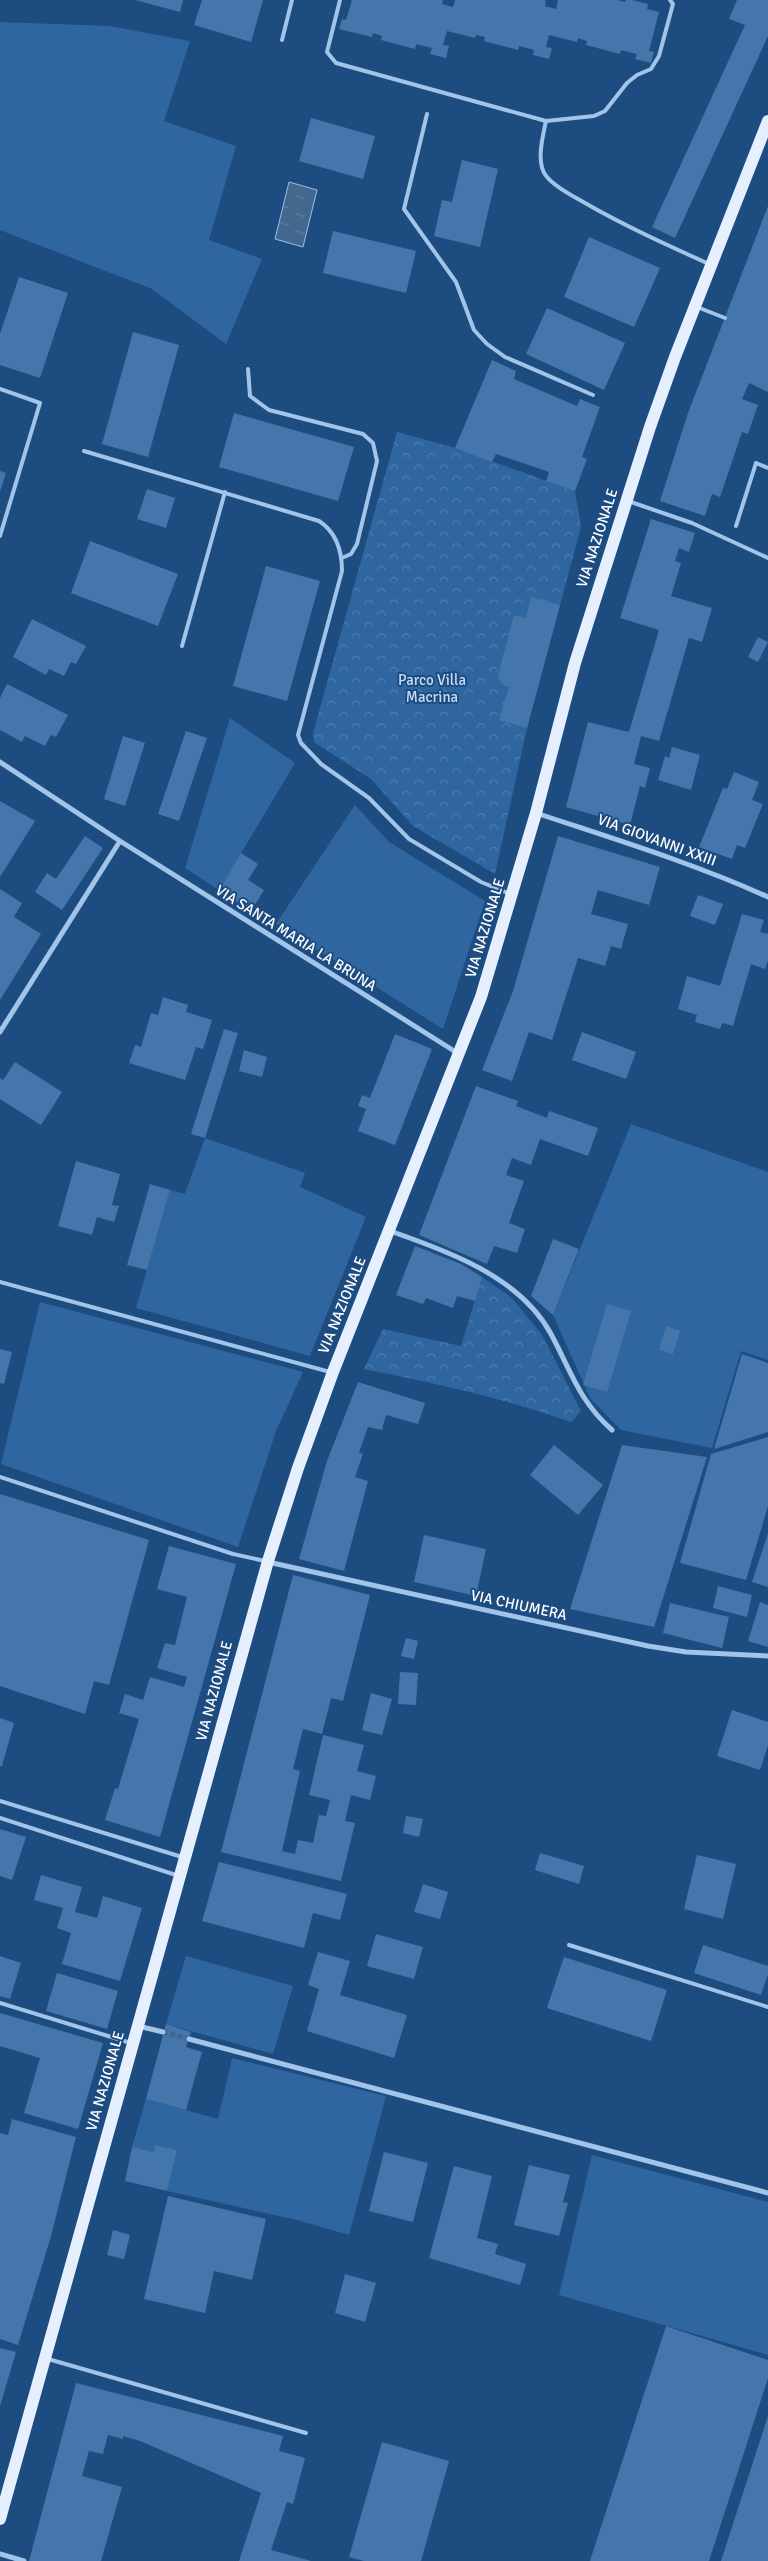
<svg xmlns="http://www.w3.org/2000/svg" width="768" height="2561" viewBox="0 0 768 2561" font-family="Signika,sans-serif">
<defs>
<pattern id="forest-crowns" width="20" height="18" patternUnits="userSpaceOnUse" patternTransform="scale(1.25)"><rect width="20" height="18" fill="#3066a0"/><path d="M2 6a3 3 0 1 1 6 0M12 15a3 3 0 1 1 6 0" fill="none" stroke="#4f7dae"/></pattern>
<pattern id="water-ripples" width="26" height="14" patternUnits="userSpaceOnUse" patternTransform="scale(1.25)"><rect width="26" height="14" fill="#44678e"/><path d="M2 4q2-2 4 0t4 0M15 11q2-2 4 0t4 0" fill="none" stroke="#607e9f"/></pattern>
</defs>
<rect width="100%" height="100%" fill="#1d4c81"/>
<path fill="#3066a0" d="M 0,22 L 109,26 L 190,41 L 164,121 L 236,146 L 209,240 L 262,259 L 226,344 L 152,289 L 0,230 Z
M 230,718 L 295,763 L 219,890 L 185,868 Z
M 355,805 L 389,842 L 485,901 L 443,1029 L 276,924 Z
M 631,1124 L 768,1172 L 768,1360 L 741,1351 L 712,1448 L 621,1430 L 590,1398 L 553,1315 Z
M 205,1138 L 305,1173 L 300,1187 L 366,1217 L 310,1356 L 136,1308 L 170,1190 L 185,1194 Z
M 40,1302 L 303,1372 L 276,1431 L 238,1547 L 1,1464 Z
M 186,1956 L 293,1986 L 273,2054 L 166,2024 Z
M 232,2058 L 386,2096 L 349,2235 L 297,2220 L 167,2191 L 176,2150 L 155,2145 L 154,2152 L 132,2147 L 146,2099 L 218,2119 Z
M 592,2155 L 768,2202 L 768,2355 L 559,2295 Z"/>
<path fill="url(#forest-crowns)" d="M 397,432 L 455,448 L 575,491 L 581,527 L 527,728 L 495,874 L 413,826 L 371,779 L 314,742 L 313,733 Z
M 482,1277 L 512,1298 L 542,1335 L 581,1411 L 571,1422 C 503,1398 434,1383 364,1369 L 383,1329 L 461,1346 Z"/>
<path fill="url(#water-ripples)" stroke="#95c0eb" d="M 289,182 L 317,190 L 303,247 L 275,239 Z"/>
<path fill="#4576ab" d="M 135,0 L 183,0 L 180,12 Z
M 202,0 L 263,0 L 251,42 L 194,25 Z
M 352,0 L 443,0 L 442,4 L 453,7 L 455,0 L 544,0 L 546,1 L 545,6 L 556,9 L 558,0 L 617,0 L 625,2 L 626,0 L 632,0 L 648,4 L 647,9 L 659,12 L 649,51 L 654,52 L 651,63 L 635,59 L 637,54 L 621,50 L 620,54 L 586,45 L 587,41 L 578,38 L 577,42 L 549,35 L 546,47 L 552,48 L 549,59 L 533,55 L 534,50 L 519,46 L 518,50 L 484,41 L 485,37 L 476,35 L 475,38 L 447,31 L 443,45 L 449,46 L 446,58 L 430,54 L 432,48 L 416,44 L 415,49 L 381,40 L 382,36 L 373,33 L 372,37 L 339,29 L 342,19 L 346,20 Z
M 737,0 L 768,0 L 768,36 L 675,238 L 652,227 L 745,25 L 729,19 Z
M 311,118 L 375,136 L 363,179 L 299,161 Z
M 462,160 L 498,169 L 480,247 L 434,236 L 442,200 L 452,202 Z
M 768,206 L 768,392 L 749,383 L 742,399 L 758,405 L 748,434 L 742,432 L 720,497 L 712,494 L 705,516 L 660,501 L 688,413 Z
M 333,231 L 416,251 L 406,293 L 323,273 Z
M 589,237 L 660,268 L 634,327 L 564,297 Z
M 19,277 L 68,293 L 40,378 L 0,365 L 0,334 Z
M 547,308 L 625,343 L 604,390 L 526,354 Z
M 133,332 L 179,345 L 148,457 L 102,444 Z
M 492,360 L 516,371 L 514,379 L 577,406 L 580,399 L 600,407 L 582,457 L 587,459 L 575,491 L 546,481 L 549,472 L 496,454 L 492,462 L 455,448 Z
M 234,413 L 354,447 L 338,501 L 219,467 Z
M 0,471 L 6,473 L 0,492 Z
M 147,489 L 175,498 L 166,528 L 137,519 Z
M 651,519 L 695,533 L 689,552 L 679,548 L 675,561 L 681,563 L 671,596 L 712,608 L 702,642 L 689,638 L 659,741 L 641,736 L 634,764 L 650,768 L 645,788 L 640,786 L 630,825 L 566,807 L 588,722 L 629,732 L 659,630 L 620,618 Z
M 90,541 L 178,574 L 158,626 L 71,593 Z
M 266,566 L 320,581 L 287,701 L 233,686 Z
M 531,597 L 560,605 L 527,728 L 499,720 L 509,687 L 503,685 L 498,676 L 514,615 L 526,618 Z
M 32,619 L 86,646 L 76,664 L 71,662 L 64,676 L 49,669 L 46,675 L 13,657 Z
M 758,637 L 768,642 L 758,662 L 748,657 Z
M 7,684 L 68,715 L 56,737 L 51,735 L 45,746 L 25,736 L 22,742 L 0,730 L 0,698 Z
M 186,731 L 207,738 L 179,821 L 158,814 Z
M 123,736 L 145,743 L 125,806 L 104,799 Z
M 672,747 L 700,755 L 691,790 L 658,780 L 665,756 L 669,758 Z
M 734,772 L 759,782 L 752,800 L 763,804 L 745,848 L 737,845 L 732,859 L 699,847 L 723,788 L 727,789 Z
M 0,801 L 35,821 L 0,877 Z
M 85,836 L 103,848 L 62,910 L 35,892 L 47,873 L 56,879 Z
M 558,836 L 660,867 L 649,905 L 598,890 L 591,914 L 628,924 L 621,949 L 611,946 L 605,966 L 578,958 L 552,1040 L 529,1032 L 512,1081 L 482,1070 L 513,991 Z
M 241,853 L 258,864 L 248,880 L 264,890 L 251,911 L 219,890 Z
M 0,889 L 22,903 L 14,917 L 41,934 L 0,1000 Z
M 698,895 L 723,904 L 715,925 L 690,916 Z
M 742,914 L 764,920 L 760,932 L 768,934 L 768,960 L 765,969 L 751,964 L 733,1026 L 722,1023 L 720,1029 L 695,1022 L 697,1015 L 678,1009 L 687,976 L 720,986 Z
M 163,997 L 188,1005 L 186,1012 L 212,1020 L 203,1049 L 196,1047 L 185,1080 L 129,1063 L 135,1045 L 141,1047 L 151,1013 L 158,1015 Z
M 224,1029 L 238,1033 L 205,1138 L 191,1134 Z
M 582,1032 L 636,1052 L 626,1079 L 572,1060 Z
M 395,1034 L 432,1049 L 395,1145 L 358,1131 L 366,1109 L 358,1106 L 362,1095 L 370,1098 Z
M 244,1050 L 267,1057 L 262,1077 L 239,1071 Z
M 15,1062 L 62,1092 L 41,1125 L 0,1099 L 0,1078 L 3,1080 Z
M 476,1086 L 518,1101 L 516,1106 L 547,1118 L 549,1111 L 598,1128 L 588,1156 L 540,1139 L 531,1165 L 512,1158 L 506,1175 L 524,1181 L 509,1223 L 525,1229 L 517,1253 L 494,1246 L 487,1264 L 419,1235 Z
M 76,1161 L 120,1174 L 112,1205 L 119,1206 L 114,1222 L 97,1217 L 92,1235 L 58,1226 Z
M 150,1184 L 170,1190 L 147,1270 L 127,1265 Z
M 553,1239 L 579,1249 L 553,1315 L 531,1296 Z
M 415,1246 L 461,1264 L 482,1277 L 475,1301 L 457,1296 L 453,1308 L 426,1298 L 423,1304 L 396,1295 Z
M 607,1304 L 631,1311 L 607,1392 L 583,1385 Z
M 666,1326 L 680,1331 L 673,1354 L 659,1350 Z
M 0,1349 L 12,1352 L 4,1384 L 0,1383 Z
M 742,1354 L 768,1363 L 768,1432 L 714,1449 Z
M 358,1382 L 425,1403 L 418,1424 L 386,1415 L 382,1430 L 368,1427 L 359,1452 L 363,1454 L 355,1477 L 368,1481 L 344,1571 L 299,1559 L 327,1461 Z
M 768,1437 L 768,1506 L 746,1580 L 680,1563 L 711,1454 Z
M 554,1445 L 603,1485 L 578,1515 L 530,1475 Z
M 622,1445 L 707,1457 L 654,1627 L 570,1609 Z
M 0,1494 L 149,1540 L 109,1685 L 94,1681 L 85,1714 L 0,1686 Z
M 768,1533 L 768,1587 L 752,1582 Z
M 424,1535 L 486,1549 L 476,1596 L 414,1582 Z
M 169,1546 L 236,1564 L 160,1837 L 105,1820 L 115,1788 L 118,1789 L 139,1719 L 119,1713 L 125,1694 L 143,1700 L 150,1677 L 184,1687 L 187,1677 L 157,1668 L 165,1643 L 175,1645 L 187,1597 L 157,1589 Z
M 293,1575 L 370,1595 L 343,1701 L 331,1698 L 322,1734 L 303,1729 L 293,1769 L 300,1771 L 282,1851 L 295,1854 L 298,1840 L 313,1843 L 319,1815 L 326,1816 L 330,1800 L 309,1795 L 323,1735 L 364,1745 L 357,1771 L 376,1776 L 370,1800 L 351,1795 L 345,1821 L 355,1823 L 341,1881 L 221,1852 Z
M 718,1586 L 752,1595 L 747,1617 L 713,1608 Z
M 760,1602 L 768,1605 L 768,1647 L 748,1641 Z
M 670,1603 L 729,1617 L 722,1648 L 663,1633 Z
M 406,1638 L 418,1641 L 414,1659 L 401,1656 Z
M 400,1672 L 418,1673 L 416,1705 L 398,1704 Z
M 371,1693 L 392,1699 L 382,1735 L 362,1730 Z
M 732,1710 L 768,1722 L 768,1745 L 760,1770 L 717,1756 Z
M 0,1718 L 14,1723 L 2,1766 L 0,1766 Z
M 406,1816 L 423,1819 L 419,1837 L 403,1833 Z
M 0,1829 L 26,1837 L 12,1880 L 0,1876 Z
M 540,1853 L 584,1866 L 579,1884 L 535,1870 Z
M 697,1855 L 736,1864 L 723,1919 L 684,1909 Z
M 219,1862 L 347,1894 L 340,1920 L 313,1913 L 304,1948 L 202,1921 Z
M 41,1875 L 82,1887 L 75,1912 L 97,1918 L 103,1896 L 142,1908 L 120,1981 L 62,1964 L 71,1933 L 57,1928 L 63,1908 L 34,1900 Z
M 423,1884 L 448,1892 L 440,1919 L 414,1912 Z
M 376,1934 L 423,1947 L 414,1979 L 367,1966 Z
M 703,1945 L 768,1966 L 768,1974 L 761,1995 L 694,1973 Z
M 318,1952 L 350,1961 L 340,1995 L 407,2015 L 394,2058 L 307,2031 L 319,1989 L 308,1985 Z
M 0,1956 L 21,1963 L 10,1999 L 0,1996 Z
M 564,1957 L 667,1990 L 651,2041 L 547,2008 Z
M 57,1973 L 118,1991 L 107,2029 L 46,2011 Z
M 0,2013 L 103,2043 L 78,2129 L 24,2113 L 40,2058 L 0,2046 Z
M 166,2024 L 191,2032 L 186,2047 L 202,2052 L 186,2110 L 146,2099 Z
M 12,2119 L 76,2137 L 51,2236 L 18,2345 L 0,2339 L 0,2133 L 8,2135 Z
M 155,2145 L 177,2150 L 167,2191 L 125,2181 L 132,2147 L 154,2152 Z
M 384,2152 L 428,2163 L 413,2222 L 369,2211 Z
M 529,2165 L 570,2175 L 563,2202 L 568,2203 L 559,2236 L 514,2225 Z
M 454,2166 L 492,2176 L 477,2238 L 498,2244 L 495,2254 L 526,2264 L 520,2285 L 429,2258 Z
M 168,2196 L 266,2219 L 252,2280 L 214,2271 L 205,2313 L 144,2299 Z
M 113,2230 L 130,2235 L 124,2259 L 107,2255 Z
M 345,2274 L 376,2283 L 365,2322 L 335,2313 Z
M 666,2326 L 768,2360 L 768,2378 L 709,2561 L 590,2561 Z
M 0,2348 L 16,2352 L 0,2406 Z
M 76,2383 L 283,2436 L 279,2451 L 305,2458 L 293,2504 L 287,2502 L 271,2550 L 311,2561 L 239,2561 L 261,2493 L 140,2441 L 123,2436 L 123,2439 L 108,2435 L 103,2454 L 89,2451 L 82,2476 L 122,2487 L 101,2561 L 29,2561 Z
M 768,2416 L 768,2561 L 721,2561 Z
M 382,2442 L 449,2461 L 421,2561 L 364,2561 L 349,2557 Z"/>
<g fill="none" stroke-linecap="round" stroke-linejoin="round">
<path stroke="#3f6794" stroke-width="5" stroke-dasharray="5 2.5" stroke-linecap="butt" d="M 163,2032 L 189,2039"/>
<path stroke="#a2c4e9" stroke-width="4" d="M 340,0 L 327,52 L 336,63 L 546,121
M 670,0 L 673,4 L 659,56 L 651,69 L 637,75 L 627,83 L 605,111 L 594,116 L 546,121 C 543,136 535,164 547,177 C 556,188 573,196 585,203 C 625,226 667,245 709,264
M 282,40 L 292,0
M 427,114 L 404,209 L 456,282 L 474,330 L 487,344 L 505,357 L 593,395
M 697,307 L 725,318
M 248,369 L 250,396 L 269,410 L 363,434 L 373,443 L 377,461 L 357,544 L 351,554 L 342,558
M 0,389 L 40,403 L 0,536
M 84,451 L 319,521 C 336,532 342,551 342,571 L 298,735 L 301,743 L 321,764 L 369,798 L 409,839 L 481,882 L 510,894
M 628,501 L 692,523 L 768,558
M 736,526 L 756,463 L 768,468
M 182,646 L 225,492
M 0,1282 L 330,1372
M 0,1477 L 233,1554 L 265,1561
M 0,1801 L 182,1857
M 0,1818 L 179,1876
M 569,1945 L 768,2007
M 0,2003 L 131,2043
M 48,2359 L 306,2433"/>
<path stroke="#a2c4e9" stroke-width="5" d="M 0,762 L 120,841 L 459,1054
M 536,813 C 614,839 693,863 768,897
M 0,1032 L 120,841
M 390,1231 C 448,1251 520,1277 551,1334 C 571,1371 579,1401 612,1430
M 268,1562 L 648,1646 L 686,1652 L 768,1656
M 138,2026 L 163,2032
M 189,2039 L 768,2193
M 0,2554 L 24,2561"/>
<path stroke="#e5effe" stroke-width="12" d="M 0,2519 L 268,1561 L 298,1468 L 333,1372 L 481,997 L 536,813 L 575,663 L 650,427 L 675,357 L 768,121"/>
</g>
<g text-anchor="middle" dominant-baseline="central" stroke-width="4" stroke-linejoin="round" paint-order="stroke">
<g font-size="15" fill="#fff" stroke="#1d4c81">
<text transform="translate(597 538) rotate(-72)">VIA NAZIONALE</text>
<text transform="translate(657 840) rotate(20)">VIA GIOVANNI XXIII</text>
<text transform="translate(485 928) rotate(-73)">VIA NAZIONALE</text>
<text transform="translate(296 938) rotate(32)">VIA SANTA MARIA LA BRUNA</text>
<text transform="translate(342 1305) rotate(-68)">VIA NAZIONALE</text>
<text transform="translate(519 1605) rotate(12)">VIA CHIUMERA</text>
<text transform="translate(214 1691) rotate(-75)">VIA NAZIONALE</text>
<text transform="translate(105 2081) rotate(-74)">VIA NAZIONALE</text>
</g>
<g font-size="15" fill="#c6def7" stroke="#1d4c81">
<text x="432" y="680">Parco Villa<tspan x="432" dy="17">Macrina</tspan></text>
</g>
</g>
</svg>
